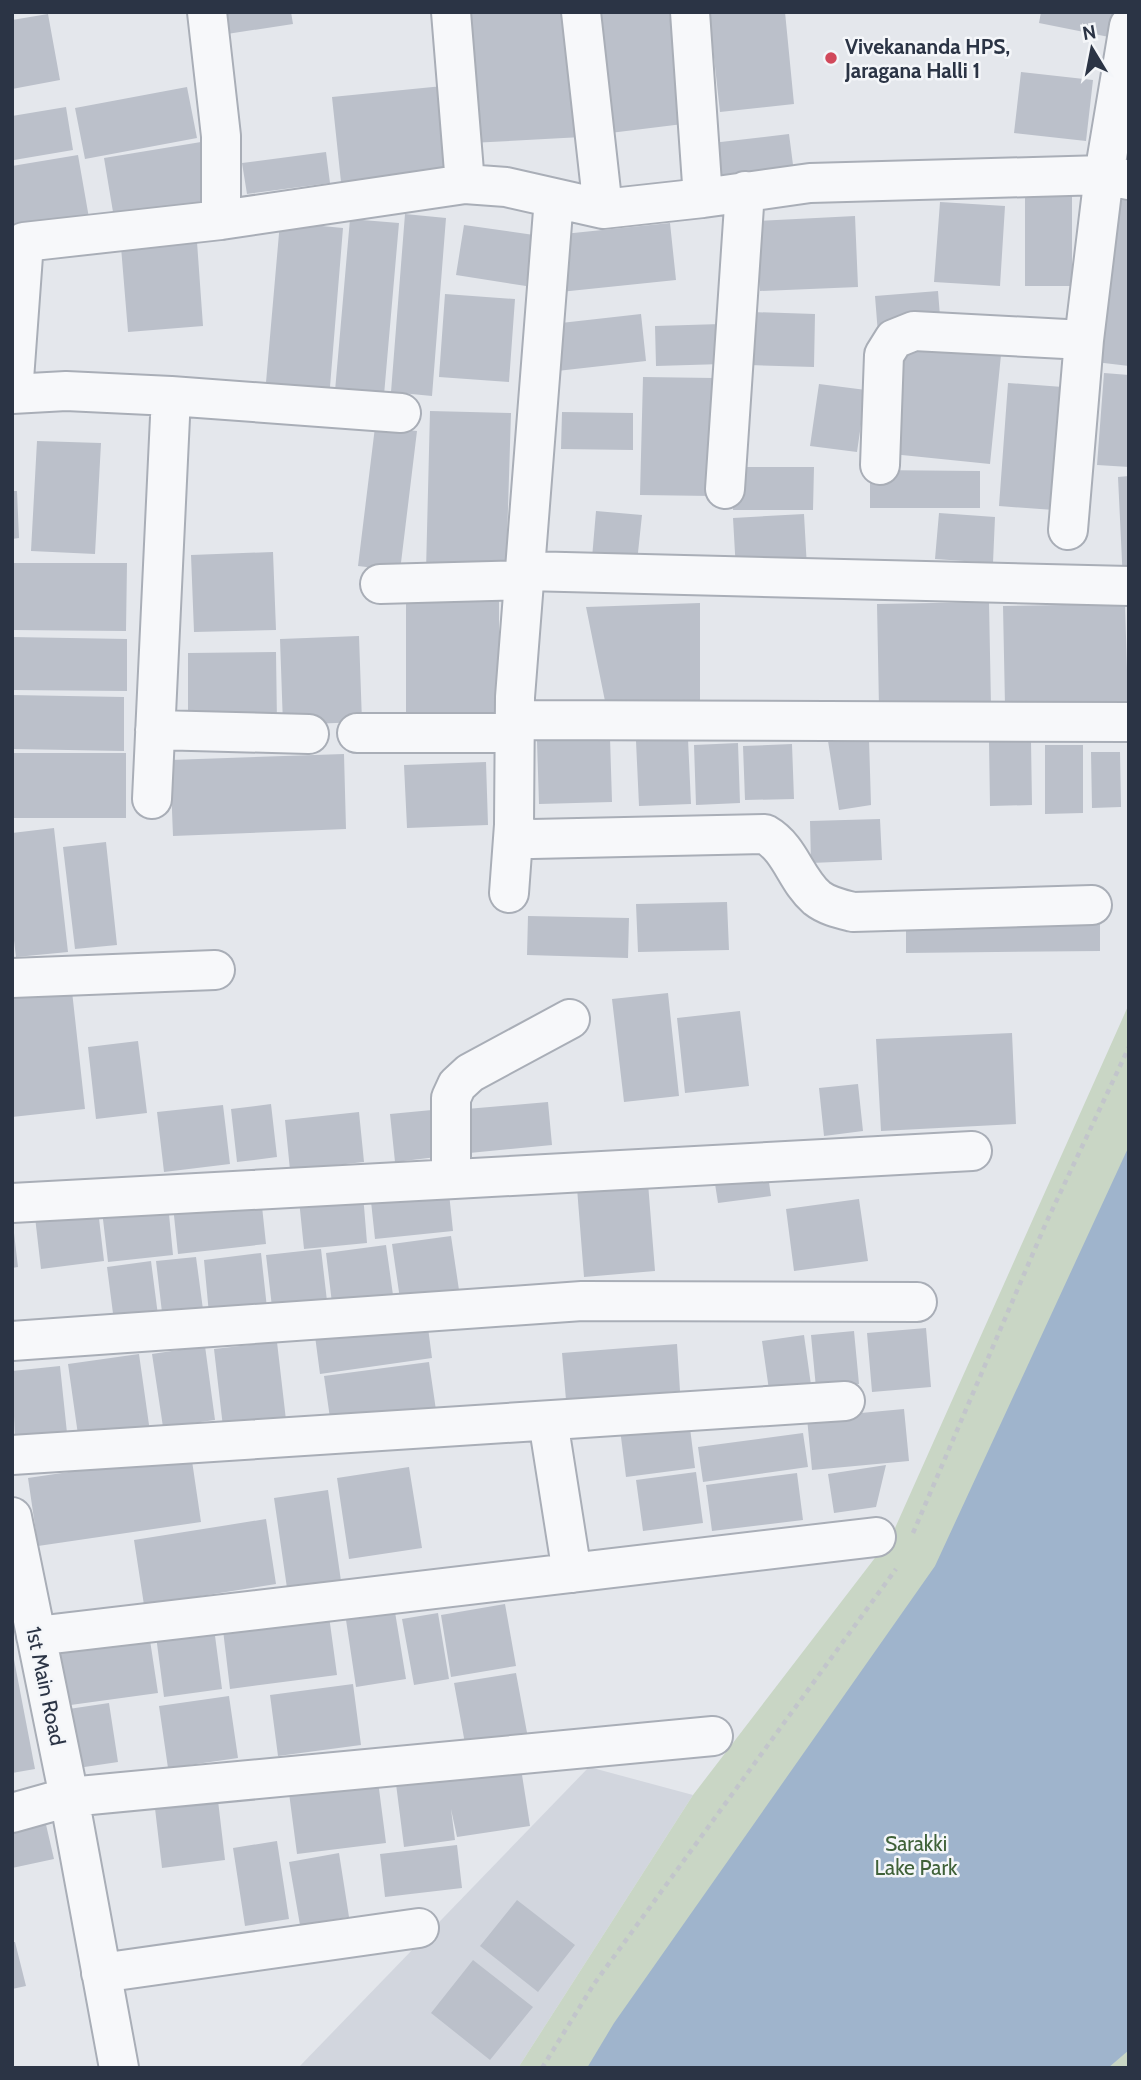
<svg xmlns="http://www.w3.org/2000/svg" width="1141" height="2080" viewBox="0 0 1141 2080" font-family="Cabin,sans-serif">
<rect width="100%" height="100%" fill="#e4e7ec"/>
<path fill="#d2d6de" d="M 589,1767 L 693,1795 L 518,2068 L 298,2068 Z"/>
<path fill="#c9d6c5" d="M 1129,1004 L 1129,2068 L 518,2068 L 693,1795 L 891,1537 Z"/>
<path fill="#9fb4cc" d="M 1129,1146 L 1129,2050 L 1108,2068 L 587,2068 L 614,2023 L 935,1566 Z"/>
<path fill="#bbc0ca" d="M 224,12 L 291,12 L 293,24 L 227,34 Z
M 484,12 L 575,12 L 582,137 L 471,143 L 464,13 Z
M 605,12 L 669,12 L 683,124 L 610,133 L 594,14 Z
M 709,12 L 785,12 L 794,104 L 720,112 Z
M 1041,12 L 1114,12 L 1109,37 L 1039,23 Z
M 48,14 L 60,80 L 12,89 L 12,20 Z
M 1021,72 L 1093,80 L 1086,141 L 1014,133 Z
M 443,86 L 452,170 L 341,182 L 332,97 Z
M 187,87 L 197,138 L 85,159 L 75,108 Z
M 66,107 L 73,150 L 14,160 L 12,116 Z
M 789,134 L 795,180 L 717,189 L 712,143 Z
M 201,142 L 212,208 L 115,224 L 104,158 Z
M 326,152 L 330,183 L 247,194 L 242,163 Z
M 78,155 L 89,218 L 12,232 L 12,166 Z
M 1072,196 L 1072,286 L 1025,286 L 1025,197 Z
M 1106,196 L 1129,198 L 1129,366 L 1087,361 Z
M 940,202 L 1005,206 L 1000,286 L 934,282 Z
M 405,214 L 446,218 L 432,396 L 391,392 Z
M 855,216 L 858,287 L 760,291 L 756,221 Z
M 350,219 L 399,223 L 384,395 L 335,391 Z
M 280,222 L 343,228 L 329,399 L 265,394 Z
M 670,223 L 676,280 L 560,292 L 554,235 Z
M 464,225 L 534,235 L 526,286 L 456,275 Z
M 197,242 L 203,326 L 128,332 L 121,247 Z
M 938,291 L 941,329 L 878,334 L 875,296 Z
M 445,294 L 515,299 L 509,382 L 439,377 Z
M 751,312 L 815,314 L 814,367 L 749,365 Z
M 641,314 L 646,361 L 557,371 L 552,324 Z
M 721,324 L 723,364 L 656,366 L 655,326 Z
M 903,346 L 1001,355 L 990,464 L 892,454 Z
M 1104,373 L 1129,375 L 1129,467 L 1097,465 Z
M 643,377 L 714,378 L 712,496 L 640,495 Z
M 1008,383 L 1063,387 L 1054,510 L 999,506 Z
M 819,384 L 866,390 L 857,452 L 810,446 Z
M 430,411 L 511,413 L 506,572 L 426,571 Z
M 562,412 L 633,413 L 633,450 L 561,449 Z
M 375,427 L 417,431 L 400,571 L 358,566 Z
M 37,441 L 101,443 L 95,554 L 31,551 Z
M 734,467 L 814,467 L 813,510 L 733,510 Z
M 870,470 L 980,471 L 980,508 L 870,508 Z
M 1129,476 L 1129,582 L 1123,582 L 1118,477 Z
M 12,491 L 17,491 L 19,538 L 12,539 Z
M 596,511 L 642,515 L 637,562 L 592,558 Z
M 939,513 L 995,517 L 993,563 L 935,559 Z
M 804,514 L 807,568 L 736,571 L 733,518 Z
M 273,552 L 276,630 L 194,632 L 191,555 Z
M 12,563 L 127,563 L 126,631 L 12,630 Z
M 406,589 L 499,589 L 499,723 L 406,723 Z
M 989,602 L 991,706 L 879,708 L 877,604 Z
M 700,603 L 700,703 L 607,711 L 586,607 Z
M 1125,604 L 1128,702 L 1005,706 L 1003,606 Z
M 359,636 L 362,722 L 283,725 L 280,639 Z
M 12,637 L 127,639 L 127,691 L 12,690 Z
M 276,652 L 277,724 L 188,725 L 188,653 Z
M 12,695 L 124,697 L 124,751 L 12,749 Z
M 610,738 L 612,802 L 539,804 L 537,741 Z
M 688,739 L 691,804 L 639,806 L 636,741 Z
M 869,739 L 871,805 L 839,810 L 828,741 Z
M 989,741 L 1031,741 L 1032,805 L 990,806 Z
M 738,743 L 740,803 L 696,805 L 694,745 Z
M 792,744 L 794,799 L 745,800 L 743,746 Z
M 1045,745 L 1083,745 L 1083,813 L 1045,814 Z
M 1091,752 L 1120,752 L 1121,807 L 1092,808 Z
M 12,753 L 126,753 L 126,818 L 12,818 Z
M 344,754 L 346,829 L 173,836 L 170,760 Z
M 486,762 L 488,825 L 407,828 L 404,765 Z
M 880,819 L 882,860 L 811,863 L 810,821 Z
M 54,828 L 68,952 L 16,957 L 12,924 L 12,833 Z
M 106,842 L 117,945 L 75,949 L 63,847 Z
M 727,902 L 729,950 L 638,952 L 636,904 Z
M 1100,910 L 1100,951 L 906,953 L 906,912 Z
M 528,916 L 629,918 L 628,958 L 527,955 Z
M 71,982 L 85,1109 L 12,1117 L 12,989 Z
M 668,993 L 679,1096 L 624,1102 L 612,999 Z
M 740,1011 L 749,1086 L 685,1093 L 677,1018 Z
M 1012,1033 L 1016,1124 L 881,1131 L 876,1039 Z
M 138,1041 L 147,1113 L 96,1119 L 88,1047 Z
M 858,1084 L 863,1131 L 824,1136 L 819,1088 Z
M 548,1102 L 552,1145 L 459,1154 L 455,1110 Z
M 271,1104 L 277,1157 L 237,1162 L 231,1109 Z
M 223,1105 L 230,1164 L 164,1172 L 157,1112 Z
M 432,1110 L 437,1157 L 395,1162 L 390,1114 Z
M 359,1112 L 364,1162 L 290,1170 L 285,1120 Z
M 766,1162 L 771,1196 L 718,1203 L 713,1171 Z
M 648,1183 L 655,1271 L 584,1277 L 577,1188 Z
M 448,1184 L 453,1231 L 375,1239 L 370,1192 Z
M 363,1194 L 367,1243 L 304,1249 L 299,1200 Z
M 261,1197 L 266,1244 L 178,1254 L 173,1206 Z
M 859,1199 L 868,1261 L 794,1271 L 786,1209 Z
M 168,1204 L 173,1255 L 108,1262 L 102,1211 Z
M 98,1210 L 104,1261 L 41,1269 L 35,1217 Z
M 12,1233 L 14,1233 L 18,1267 L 12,1268 Z
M 451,1236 L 459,1290 L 400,1299 L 392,1244 Z
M 386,1245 L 393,1295 L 332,1303 L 326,1253 Z
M 321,1249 L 327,1301 L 272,1307 L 266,1255 Z
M 261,1253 L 267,1308 L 209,1314 L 204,1260 Z
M 196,1257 L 204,1317 L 163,1321 L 156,1261 Z
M 151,1261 L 159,1323 L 115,1329 L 107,1267 Z
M 427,1320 L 432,1358 L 320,1374 L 315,1336 Z
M 926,1328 L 931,1387 L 872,1392 L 867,1333 Z
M 854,1331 L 859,1384 L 816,1388 L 811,1335 Z
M 804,1335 L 811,1385 L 769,1390 L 762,1341 Z
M 277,1342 L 286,1420 L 223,1427 L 214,1349 Z
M 677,1344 L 680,1391 L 566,1400 L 562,1353 Z
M 205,1346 L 215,1420 L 163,1427 L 152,1354 Z
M 139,1354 L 150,1432 L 79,1442 L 68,1364 Z
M 429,1362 L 437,1417 L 332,1432 L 324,1376 Z
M 60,1366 L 67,1433 L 15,1439 L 12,1371 Z
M 904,1409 L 909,1461 L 812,1470 L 807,1418 Z
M 689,1420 L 695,1468 L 626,1477 L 620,1429 Z
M 803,1433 L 808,1467 L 703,1482 L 698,1447 Z
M 191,1454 L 201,1522 L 38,1546 L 28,1478 Z
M 886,1465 L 876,1507 L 834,1513 L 828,1474 Z
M 409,1467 L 422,1548 L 349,1559 L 337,1478 Z
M 696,1472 L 703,1523 L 643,1531 L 636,1480 Z
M 797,1473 L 803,1520 L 712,1531 L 706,1485 Z
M 328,1490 L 342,1588 L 288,1595 L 274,1498 Z
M 266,1519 L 276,1584 L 144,1605 L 134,1540 Z
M 505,1604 L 516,1666 L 451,1677 L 441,1615 Z
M 395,1612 L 406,1679 L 356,1687 L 346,1620 Z
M 438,1613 L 449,1679 L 414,1685 L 402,1619 Z
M 329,1616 L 337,1675 L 230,1689 L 223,1630 Z
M 148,1627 L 158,1693 L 56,1707 L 46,1641 Z
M 214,1628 L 222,1689 L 164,1697 L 156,1636 Z
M 12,1649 L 35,1769 L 12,1773 Z
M 516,1673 L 528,1738 L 466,1749 L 454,1683 Z
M 353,1684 L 361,1745 L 278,1756 L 270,1695 Z
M 229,1696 L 238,1758 L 168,1768 L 159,1706 Z
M 109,1703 L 118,1762 L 71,1769 L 62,1710 Z
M 520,1762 L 530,1826 L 457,1837 L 451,1809 L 455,1840 L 404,1847 L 396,1784 Z
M 378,1781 L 386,1843 L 297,1854 L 289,1793 Z
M 217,1792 L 225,1860 L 162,1868 L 154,1800 Z
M 44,1816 L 54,1859 L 12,1868 L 12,1823 Z
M 277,1841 L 289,1919 L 245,1926 L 233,1848 Z
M 457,1845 L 462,1888 L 385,1897 L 380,1854 Z
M 339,1853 L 349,1917 L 300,1925 L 289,1862 Z
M 517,1900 L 575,1945 L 538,1992 L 480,1946 Z
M 12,1942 L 15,1942 L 26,1986 L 12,1989 Z
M 473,1960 L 533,2007 L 490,2060 L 431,2013 Z"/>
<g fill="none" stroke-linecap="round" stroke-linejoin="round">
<g stroke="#a9aeb7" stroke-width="42">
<path id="minor" d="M 207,12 L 221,136 L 221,220
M 451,12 L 465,184
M 581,12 L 603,209
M 690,12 L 703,198
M 554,198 L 515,697 L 514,825 L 518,835 L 532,839 L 765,834 C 791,849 795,879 817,898 C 827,906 841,909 853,912 L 1092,905
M 13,393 L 24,242 L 221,220 L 465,184 L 506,187 L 603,209 L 703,198 L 810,183 L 1104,175 L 1129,180
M 12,394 L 66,391 L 171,396 L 401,413
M 880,465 L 884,355 L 894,339 L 914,331 L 1084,340
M 725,489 L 745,191
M 1068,530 L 1084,340 L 1104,175 L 1129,26
M 525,571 L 1129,586
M 380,584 L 524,580
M 514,720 L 1129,722
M 155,730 L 309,734
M 357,733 L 513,733
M 152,799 L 171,396
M 509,893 L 514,825
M 12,978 L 215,970
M 451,1179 L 451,1098 L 457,1085 L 470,1073 L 570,1019
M 12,1203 L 972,1151
M 12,1341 L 582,1301 L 917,1302
M 548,1421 L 572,1573
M 12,1455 L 845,1401
M 12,1517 L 69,1797 L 119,2068
M 36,1636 L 876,1537
M 12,1813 L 69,1797 L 713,1736
M 101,1973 L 419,1928"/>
</g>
<path stroke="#c2c5cb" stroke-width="4.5" stroke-dasharray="5 5" stroke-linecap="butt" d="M 913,1533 L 1046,1223 L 1129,1047
M 542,2068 L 594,1984 L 896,1569"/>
<use href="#minor" stroke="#f7f8fa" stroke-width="38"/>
</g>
<circle fill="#d1495b" stroke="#f4f6f9" stroke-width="2.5" cx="831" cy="58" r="7"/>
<g text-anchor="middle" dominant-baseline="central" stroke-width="5" stroke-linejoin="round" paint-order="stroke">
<g font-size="21" font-weight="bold" fill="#2b3445" stroke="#f4f6f9" text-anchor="start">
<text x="845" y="46">Vivekananda HPS,<tspan x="845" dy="24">Jaragana Halli 1</tspan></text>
</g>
<g font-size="21" fill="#2b3445" stroke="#f4f6f9">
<text transform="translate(46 1686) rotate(78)">1st Main Road</text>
</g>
<g font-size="21" fill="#3f6138" stroke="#f4f6f9">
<text x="916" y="1843">Sarakki<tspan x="916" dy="24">Lake Park</tspan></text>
</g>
</g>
<rect width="1141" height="2080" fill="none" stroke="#2b3445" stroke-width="28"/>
<g transform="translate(1092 49) rotate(350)" stroke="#f4f6f9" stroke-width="5" paint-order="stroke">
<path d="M0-5L12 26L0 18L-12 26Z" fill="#2b3445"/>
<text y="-10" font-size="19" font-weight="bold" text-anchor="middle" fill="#2b3445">N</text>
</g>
</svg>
